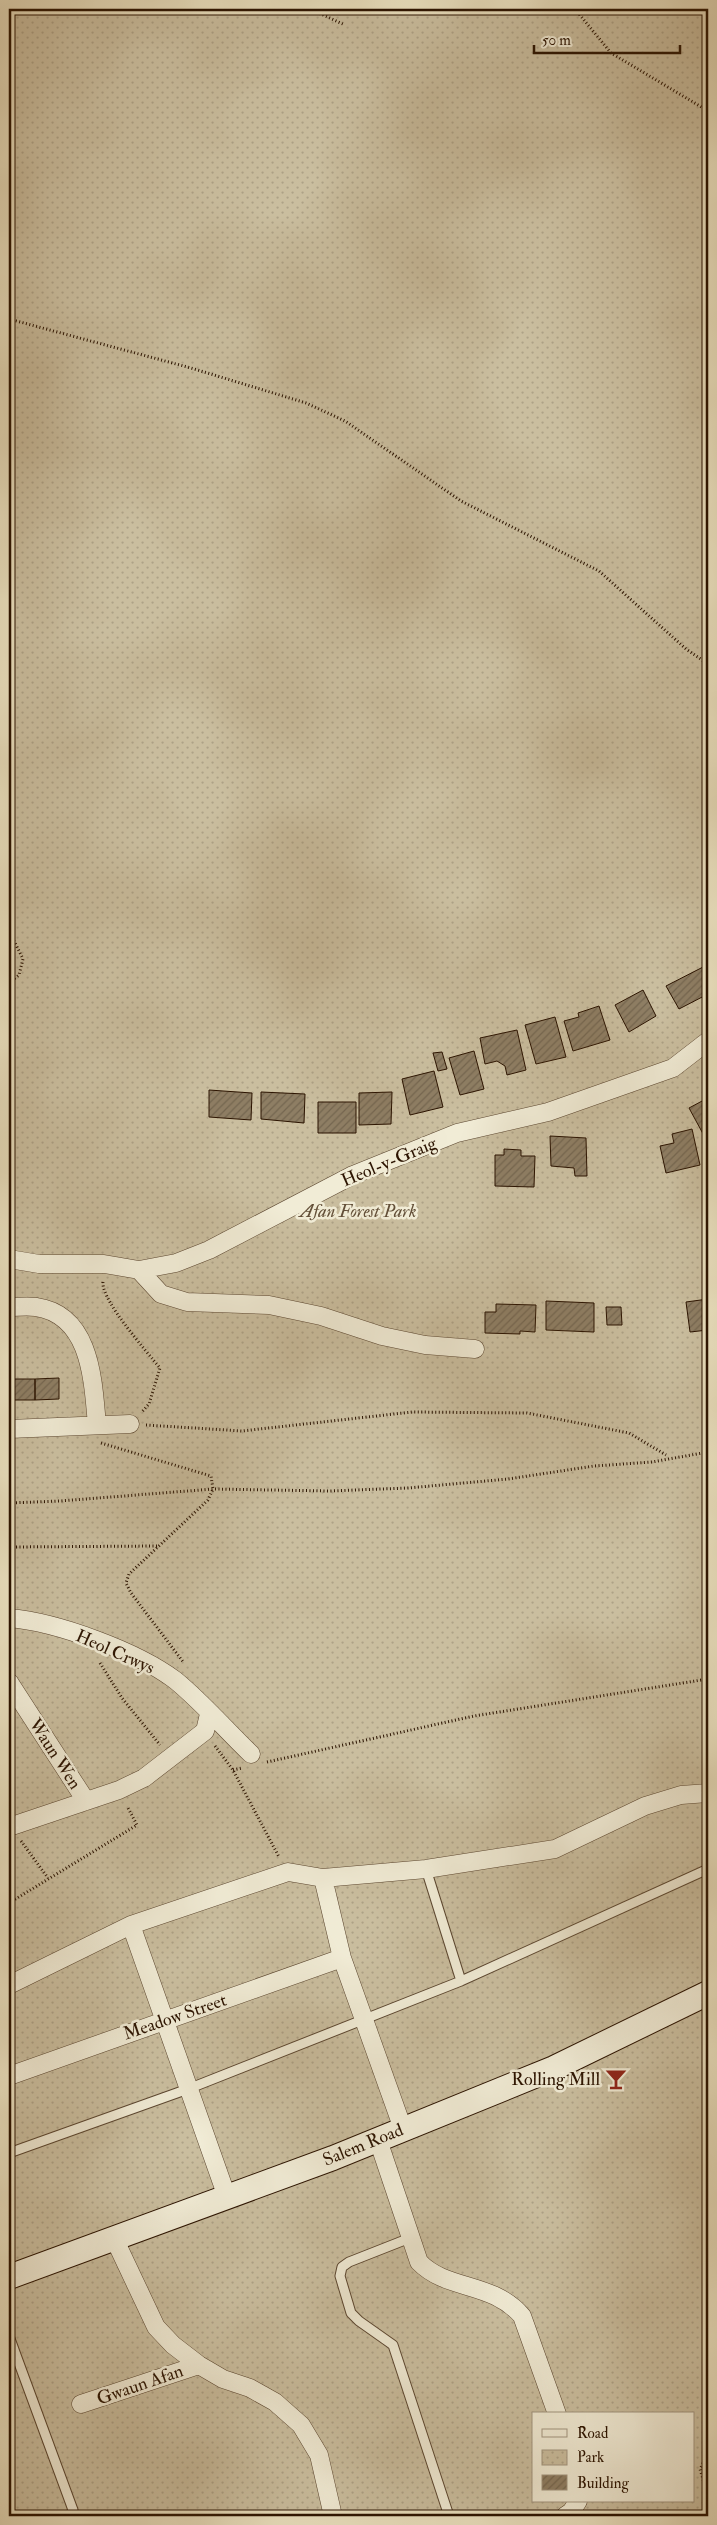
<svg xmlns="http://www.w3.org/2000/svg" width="717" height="2525" viewBox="0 0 717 2525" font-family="'IM FELL Double Pica',serif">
<defs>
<pattern id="park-dots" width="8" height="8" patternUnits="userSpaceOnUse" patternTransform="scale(1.25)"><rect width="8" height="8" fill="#cabe9f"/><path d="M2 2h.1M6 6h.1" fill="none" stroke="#aea287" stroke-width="1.8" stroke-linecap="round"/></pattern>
<pattern id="building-hatch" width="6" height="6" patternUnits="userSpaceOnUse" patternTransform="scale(1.25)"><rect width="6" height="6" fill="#8e7e64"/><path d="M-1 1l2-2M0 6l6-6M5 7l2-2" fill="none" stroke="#746650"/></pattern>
</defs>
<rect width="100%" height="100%" fill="#eae1c0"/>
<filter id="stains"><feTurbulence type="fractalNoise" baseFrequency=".004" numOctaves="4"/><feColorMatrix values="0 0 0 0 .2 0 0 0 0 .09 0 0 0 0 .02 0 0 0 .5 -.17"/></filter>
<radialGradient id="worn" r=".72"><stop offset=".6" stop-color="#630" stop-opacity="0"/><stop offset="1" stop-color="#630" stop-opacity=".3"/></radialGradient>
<path fill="url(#park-dots)" stroke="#7a6850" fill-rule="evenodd" d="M 9,9 L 708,9 L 708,2516 L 9,2516 ZM 533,2414 L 693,2414 L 693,2501 L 533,2501 Z"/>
<path fill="url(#building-hatch)" stroke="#2b1300" d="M 705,966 L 708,971 L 708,994 L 679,1009 L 666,986 Z
M 643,990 L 656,1016 L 629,1032 L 615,1005 Z
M 599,1006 L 610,1040 L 573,1051 L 564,1021 L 579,1017 L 578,1013 Z
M 555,1017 L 566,1057 L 536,1064 L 525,1025 Z
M 517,1030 L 526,1070 L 507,1075 L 505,1066 L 497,1061 L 485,1064 L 480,1038 Z
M 474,1051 L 484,1089 L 460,1095 L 449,1058 Z
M 442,1052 L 447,1069 L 438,1071 L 433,1053 Z
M 434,1071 L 443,1107 L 410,1115 L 402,1079 Z
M 209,1090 L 252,1093 L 251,1120 L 209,1117 Z
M 261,1092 L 305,1094 L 304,1123 L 261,1119 Z
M 392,1092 L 391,1124 L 359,1125 L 359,1093 Z
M 704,1100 L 708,1107 L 708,1143 L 689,1108 Z
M 318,1102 L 356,1102 L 356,1133 L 318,1133 Z
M 692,1129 L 700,1165 L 666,1173 L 660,1146 L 674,1143 L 672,1134 Z
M 550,1136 L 586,1138 L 587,1176 L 575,1176 L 574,1168 L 551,1166 Z
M 504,1149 L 521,1150 L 521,1156 L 535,1156 L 534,1187 L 495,1186 L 495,1155 L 504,1155 Z
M 708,1299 L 708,1330 L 690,1332 L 686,1302 Z
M 546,1301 L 594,1303 L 594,1332 L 546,1330 Z
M 496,1304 L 536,1305 L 535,1332 L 520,1331 L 520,1334 L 485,1333 L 485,1312 L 496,1312 Z
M 606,1307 L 621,1307 L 622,1325 L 607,1325 Z
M 59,1378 L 59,1399 L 35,1400 L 35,1379 Z
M 12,1379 L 35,1379 L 35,1400 L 12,1400 Z"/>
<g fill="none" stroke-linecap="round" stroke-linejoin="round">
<g stroke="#5b4630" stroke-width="11">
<path id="lane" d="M 461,1981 L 708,1869
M 9,2153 L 188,2089 L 461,1981 L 426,1869
M 410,2238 L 349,2262 L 342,2267 L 340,2276 L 351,2313 L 359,2321 L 393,2345 L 449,2516
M 9,2336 L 73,2510 L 69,2516"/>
</g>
<g stroke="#5b4630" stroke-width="19">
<path id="street" d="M 9,1259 L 39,1264 L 104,1264 L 139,1270 L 176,1263 L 209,1250 L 353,1175 L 457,1133 L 548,1112 L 673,1068 L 708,1041
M 139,1270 L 161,1294 L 187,1302 L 269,1305 L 321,1316 L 382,1336 L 425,1345 L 475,1349
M 9,1307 C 18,1307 27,1306 36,1307 C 92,1315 93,1383 97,1425
M 9,1429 L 130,1424
M 9,1618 C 57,1622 136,1651 175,1680 C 202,1702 226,1730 251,1754
M 9,1682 L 86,1801
M 9,1827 L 119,1790 L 144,1778 L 205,1731 L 209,1714
M 323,1878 L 342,1958 L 403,2129
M 131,1925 L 227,2197
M 9,1985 L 131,1925 L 288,1872 L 323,1878 L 426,1869 L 555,1849 L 645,1806 L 681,1795 L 708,1793
M 9,2076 L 342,1958
M 378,2140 L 419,2262 C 447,2291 492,2281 522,2316 L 557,2414
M 114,2238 L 156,2327 L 173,2345 L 199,2365 L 223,2379 L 250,2388 L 275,2402 L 301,2425 L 319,2455 L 333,2516
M 81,2404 L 199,2365
M 565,2516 L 571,2512 L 578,2501"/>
</g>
<g stroke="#2b1300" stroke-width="26">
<path id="secondary" d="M 9,2277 L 333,2158 L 554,2068 L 708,1993"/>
</g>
<path stroke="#2b1300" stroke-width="3" stroke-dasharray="1 2.5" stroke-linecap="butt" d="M 310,9 L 345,25
M 575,9 L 611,53 L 708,111
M 9,319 L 191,368 L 306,403 L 345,421 L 461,501 L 599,571 L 686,649 L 708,664
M 9,931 L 23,959 L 19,975 L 9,983
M 103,1282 C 101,1300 147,1352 160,1368 L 149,1404 L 141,1413
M 146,1425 L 242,1431 L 412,1412 L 527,1413 L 629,1433 L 666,1455
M 101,1443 L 211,1476 L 213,1489 L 208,1500 L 129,1574 L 126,1583 L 131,1593 L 184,1663
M 9,1503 L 60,1501 L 213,1489 L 329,1491 L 408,1488 L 508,1479 L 594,1466 L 652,1462 L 708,1452
M 9,1547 L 157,1546
M 100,1663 L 122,1698 L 160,1745
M 215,1746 L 233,1770 L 279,1857
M 267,1762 L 474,1716 L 708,1679
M 233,1770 L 242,1768
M 21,1841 L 48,1878
M 9,1903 L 137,1825 L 127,1806
M 708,2454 L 700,2469 L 708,2496"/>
<use href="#lane" stroke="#f1ecd6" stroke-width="9"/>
<use href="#street" stroke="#f1ecd6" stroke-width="18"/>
<use href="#secondary" stroke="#f1ecd6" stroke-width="24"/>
</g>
<defs>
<g id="bar-bare" transform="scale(1.725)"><path d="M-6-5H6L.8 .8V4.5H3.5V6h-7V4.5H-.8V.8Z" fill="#8f2418" stroke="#f1ecd6" stroke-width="2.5" paint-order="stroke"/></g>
</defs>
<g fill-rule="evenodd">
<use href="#bar-bare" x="616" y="2079"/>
</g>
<g text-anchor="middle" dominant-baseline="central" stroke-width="5" stroke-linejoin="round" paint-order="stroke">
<g font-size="18" fill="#2b1300" stroke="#f1ecd6">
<text transform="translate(389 1162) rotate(-23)">Heol-y-Graig</text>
<text transform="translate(115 1652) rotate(24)">Heol Crwys</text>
<text transform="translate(55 1754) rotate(57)">Waun Wen</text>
<text transform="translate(175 2017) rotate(-19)">Meadow Street</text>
<text transform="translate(363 2145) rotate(-22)">Salem Road</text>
<text transform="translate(140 2385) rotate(-19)">Gwaun Afan</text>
</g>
<g font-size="18" font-style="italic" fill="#634f38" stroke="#f1ecd6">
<text x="358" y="1211">Afan Forest Park</text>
</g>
<g font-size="18" fill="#2b1300" stroke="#f1ecd6" text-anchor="end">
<text x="600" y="2079">Rolling Mill</text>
</g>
</g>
<rect width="717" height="2525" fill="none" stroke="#eae1c0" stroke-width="30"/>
<rect x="10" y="10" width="697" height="2505" fill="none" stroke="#2b1300" stroke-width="2.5"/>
<rect x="15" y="15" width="687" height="2495" fill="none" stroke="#2b1300"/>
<rect x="532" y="2412" width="162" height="90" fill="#f1ecd6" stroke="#a29580"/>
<rect x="542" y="2429" width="25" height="8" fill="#f1ecd6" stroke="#a29580"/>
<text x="577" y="2438" font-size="15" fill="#2b1300">Road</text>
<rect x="542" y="2450" width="25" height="15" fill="url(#park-dots)" stroke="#a29580"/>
<text x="577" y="2462" font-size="15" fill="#2b1300">Park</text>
<rect x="542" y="2475" width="25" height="15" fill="url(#building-hatch)" stroke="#a29580"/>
<text x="577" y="2488" font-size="15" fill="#2b1300">Building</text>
<path d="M534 45v8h146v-8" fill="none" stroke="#2b1300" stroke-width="2.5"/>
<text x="542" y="45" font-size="15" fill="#2b1300" stroke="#f1ecd6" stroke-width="4" paint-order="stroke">50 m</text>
<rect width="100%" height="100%" filter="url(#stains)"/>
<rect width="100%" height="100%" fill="url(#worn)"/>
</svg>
